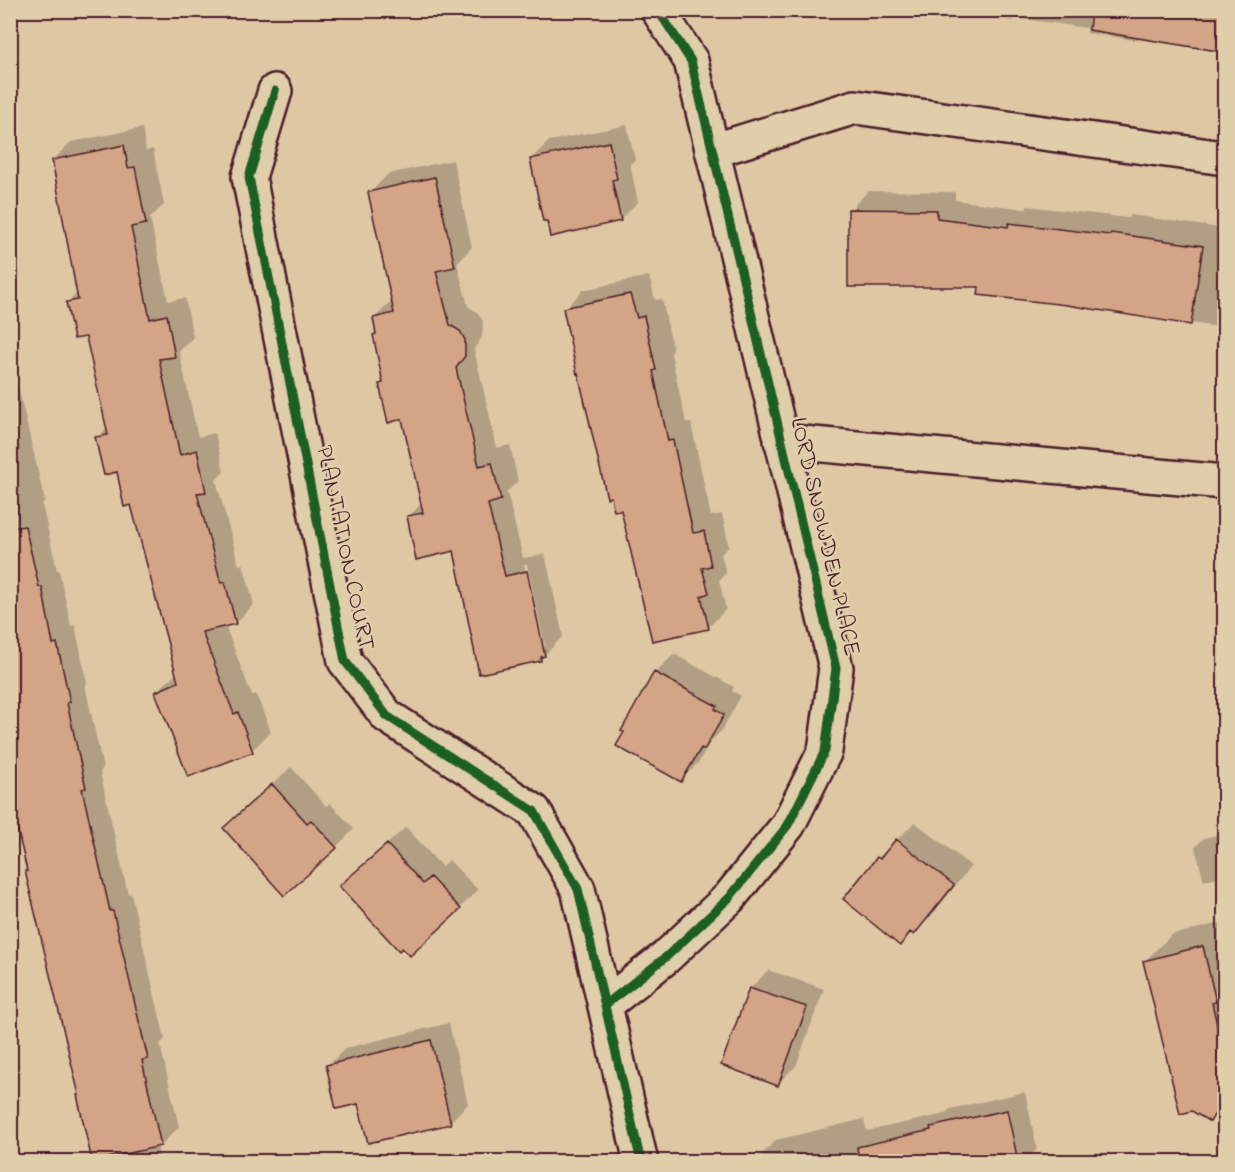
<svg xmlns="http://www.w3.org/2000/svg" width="1235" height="1172" viewBox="0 0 1235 1172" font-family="'Indie Flower',sans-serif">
<rect width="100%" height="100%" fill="#dfc7a4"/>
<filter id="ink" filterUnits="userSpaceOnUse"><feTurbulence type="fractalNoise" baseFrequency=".0167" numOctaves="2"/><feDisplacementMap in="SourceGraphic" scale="12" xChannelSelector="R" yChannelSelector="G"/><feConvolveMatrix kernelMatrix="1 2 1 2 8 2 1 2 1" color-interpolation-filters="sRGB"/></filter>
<g filter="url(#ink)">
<path fill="#0003" fill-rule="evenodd" d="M 961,10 L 1224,10 L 1224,53 L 1216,51 L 1216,49 L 1138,36 L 1135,40 L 1087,33 L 1087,28 L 1016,18 L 1013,21 L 961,14 Z
M 627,125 L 635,160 L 630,164 L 638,202 L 620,220 L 531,159 L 549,141 Z
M 142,128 L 146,151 L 153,149 L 164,205 L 150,218 L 168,301 L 185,298 L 193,337 L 179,351 L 198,437 L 215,433 L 224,472 L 216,480 L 239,565 L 243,564 L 254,604 L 236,623 L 225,625 L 252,696 L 256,694 L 271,732 L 252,750 L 189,775 L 156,692 L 177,673 L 132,504 L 118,470 L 97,438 L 108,427 L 88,335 L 68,302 L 78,292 L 53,160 L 71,142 Z
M 453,160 L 472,247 L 457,263 L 468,306 L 478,313 L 483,321 L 482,337 L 474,349 L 497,448 L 510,445 L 518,481 L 507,492 L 523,558 L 545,554 L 563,636 L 540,660 L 455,549 L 408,517 L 422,503 L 403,418 L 381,385 L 384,381 L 374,335 L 377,333 L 374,318 L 393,300 L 370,193 L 388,174 ZM 524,564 L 527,564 L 545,647 L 542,647 Z
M 868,191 L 955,192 L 955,200 L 1025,209 L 1028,206 L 1128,218 L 1131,215 L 1220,228 L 1220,233 L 1224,234 L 1224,328 L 1067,304 L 981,285 L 850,210 Z
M 649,276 L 655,300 L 662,299 L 673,350 L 671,353 L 686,423 L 691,423 L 711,516 L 722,514 L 729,547 L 721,554 L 726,573 L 719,580 L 726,609 L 708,628 L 623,508 L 565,309 L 583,290 Z
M 10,352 L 45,501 L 42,504 L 57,570 L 59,570 L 71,626 L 75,625 L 87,683 L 85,685 L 103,768 L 100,772 L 128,894 L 131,893 L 165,1039 L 160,1044 L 179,1127 L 161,1145 L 157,1146 L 161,1162 L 93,1162 L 79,1096 L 81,1094 L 10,797 Z
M 674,654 L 734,687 L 732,691 L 741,696 L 722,730 L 711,741 L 699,762 L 681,780 L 623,730 L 655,673 Z
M 291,767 L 326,806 L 330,803 L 354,829 L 336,847 L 225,828 Z
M 915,822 L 971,866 L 932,915 L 900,944 L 845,899 L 878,858 Z
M 406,827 L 442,867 L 449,860 L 478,890 L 460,908 L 402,946 L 341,886 Z
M 1224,833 L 1224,875 L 1204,881 L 1195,847 L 1204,838 Z
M 1224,922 L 1224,1105 L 1209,1120 L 1145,961 L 1171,935 Z
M 768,970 L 824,989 L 796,1066 L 777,1084 L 750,989 Z
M 449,1023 L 468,1104 L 450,1122 L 359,1102 L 327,1066 L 346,1048 Z
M 1025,1092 L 1037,1149 L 1025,1162 L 758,1162 L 758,1158 L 776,1140 L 864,1119 L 867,1131 L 945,1114 L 950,1109 Z"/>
<path fill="#d3a586" stroke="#4a1f2b" stroke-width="1.5" d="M 1091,10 L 1224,10 L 1224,52 L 1089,30 Z
M 609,142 L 617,179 L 612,180 L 621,221 L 550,237 L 547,221 L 543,221 L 530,159 Z
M 124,145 L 128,168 L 135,167 L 146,224 L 131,227 L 150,319 L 167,315 L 175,357 L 159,359 L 180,455 L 197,450 L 206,492 L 197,493 L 221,583 L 225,582 L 236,624 L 202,632 L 234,714 L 238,712 L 253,752 L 188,777 L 155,692 L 178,682 L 131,505 L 124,507 L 117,472 L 104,475 L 95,437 L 108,435 L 86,337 L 74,339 L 66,302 L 78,300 L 52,160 Z
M 435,177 L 455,267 L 436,271 L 450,325 L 460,331 L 465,340 L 465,356 L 456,368 L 479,466 L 492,463 L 501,500 L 488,504 L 505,576 L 527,571 L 545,656 L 541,657 L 541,661 L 479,674 L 454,551 L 416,560 L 407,516 L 423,513 L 402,419 L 388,423 L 379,384 L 383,383 L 373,335 L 376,334 L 373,318 L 394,313 L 368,192 Z
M 848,209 L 937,210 L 937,218 L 1008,227 L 1009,223 L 1110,235 L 1111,233 L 1203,246 L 1191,325 L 1067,305 L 978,295 L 979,287 L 848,287 Z
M 630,294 L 637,318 L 644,316 L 656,370 L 653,371 L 668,441 L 673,440 L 693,533 L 704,531 L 711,566 L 702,568 L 709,593 L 701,596 L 709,629 L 652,641 L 621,510 L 614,511 L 611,497 L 607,498 L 578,373 L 577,374 L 563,308 Z
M 25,526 L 39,587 L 42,587 L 53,644 L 57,643 L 70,702 L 67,703 L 86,788 L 82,789 L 110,911 L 113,911 L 148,1059 L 142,1060 L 161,1146 L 94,1161 L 92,1161 L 77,1095 L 79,1095 L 25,871 L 27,871 L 10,796 L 10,528 Z
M 654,672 L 717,706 L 715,709 L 724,715 L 704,750 L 701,748 L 681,782 L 616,746 L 624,732 L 621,731 Z
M 272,784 L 307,823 L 311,820 L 337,848 L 284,896 L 223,828 Z
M 896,839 L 954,885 L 914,935 L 910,932 L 900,946 L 843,899 L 877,857 L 880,859 Z
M 387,844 L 423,884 L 430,877 L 461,909 L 410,956 L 402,948 L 399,951 L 339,886 Z
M 1203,946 L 1216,1002 L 1212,1003 L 1224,1055 L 1224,1099 L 1210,1122 L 1192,1111 L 1180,1114 L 1143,961 Z
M 749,988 L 807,1007 L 778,1086 L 721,1065 Z
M 431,1040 L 451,1124 L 368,1143 L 358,1104 L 336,1109 L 326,1065 Z
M 1007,1110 L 1018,1161 L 859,1161 L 857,1147 L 931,1130 L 930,1127 Z"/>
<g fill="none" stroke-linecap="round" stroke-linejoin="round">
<g stroke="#4a1f2b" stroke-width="38">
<path id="minor" d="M 275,91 L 249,177 L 345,661 L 387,716 L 534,811 L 578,889 L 641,1162
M 712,151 L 855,107 L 1224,158
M 781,441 L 1224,482
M 605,1005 L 666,957 L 729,898 L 788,825 L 825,751 L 836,668 L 691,61 L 658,10"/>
</g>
<use href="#minor" stroke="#e0ceab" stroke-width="33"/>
<g stroke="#e0ceab" stroke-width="13">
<path id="cycleway" d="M 275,91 L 249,177 L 345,661 L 387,716 L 534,811 L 578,889 L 641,1162
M 605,1005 L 666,957 L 729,898 L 788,825 L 825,751 L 836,668 L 691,61 L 658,10"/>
</g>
<use href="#cycleway" stroke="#1b5e20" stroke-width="9"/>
</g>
</g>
<g text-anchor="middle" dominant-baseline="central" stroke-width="5" stroke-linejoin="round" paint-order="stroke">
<g font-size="24" fill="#4a1f2b" stroke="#e0ceab">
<text transform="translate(824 537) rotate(77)">LORD SNOWDEN PLACE</text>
<text transform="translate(344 548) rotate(78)">PLANTATION COURT</text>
</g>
</g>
<rect width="1235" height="1172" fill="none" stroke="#e0ceab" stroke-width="36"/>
<rect x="18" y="18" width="1199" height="1136" fill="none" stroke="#4a1f2b" stroke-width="2" filter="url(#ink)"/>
</svg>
